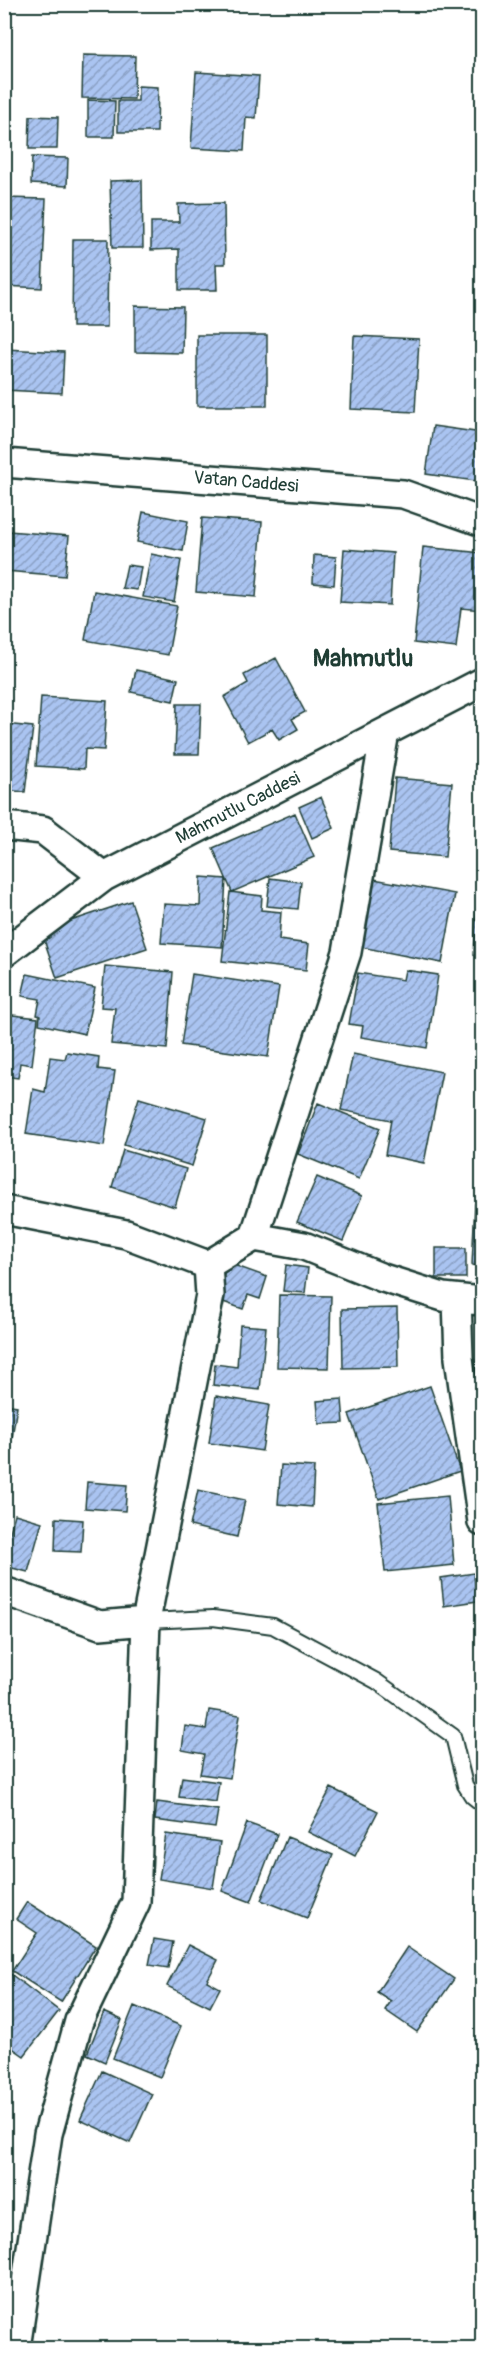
<svg xmlns="http://www.w3.org/2000/svg" width="487" height="2353" viewBox="0 0 487 2353" font-family="Pangolin,sans-serif">
<defs>
<pattern id="building-hatch" width="6" height="6" patternUnits="userSpaceOnUse" patternTransform="scale(1.5)"><rect width="6" height="6" fill="#aac4f1"/><path d="M-1 1l2-2M0 6l6-6M5 7l2-2" fill="none" stroke="#8aa0c4"/></pattern>
</defs>
<rect width="100%" height="100%" fill="#fff"/>
<filter id="ink" filterUnits="userSpaceOnUse"><feTurbulence type="fractalNoise" baseFrequency=".0167" numOctaves="2"/><feDisplacementMap in="SourceGraphic" scale="12" xChannelSelector="R" yChannelSelector="G"/><feConvolveMatrix kernelMatrix="1 2 1 2 8 2 1 2 1" color-interpolation-filters="sRGB"/></filter>
<g filter="url(#ink)">
<path fill="url(#building-hatch)" stroke="#1f3d34" stroke-width="1.5" d="M 83,55 L 135,56 L 134,99 L 82,98 Z
M 196,72 L 259,76 L 256,118 L 246,117 L 244,151 L 191,148 Z
M 138,86 L 158,87 L 157,132 L 118,132 L 118,101 L 138,101 Z
M 88,100 L 115,101 L 114,137 L 88,137 Z
M 30,116 L 58,117 L 57,149 L 29,149 Z
M 32,157 L 68,158 L 67,186 L 31,184 Z
M 142,180 L 143,248 L 112,248 L 110,181 Z
M 4,198 L 46,199 L 42,288 L 4,286 Z
M 224,203 L 225,264 L 216,264 L 217,290 L 179,290 L 179,249 L 151,250 L 151,222 L 179,222 L 178,204 Z
M 73,239 L 108,239 L 107,327 L 72,327 Z
M 135,306 L 183,307 L 182,353 L 135,352 Z
M 197,335 L 267,335 L 267,406 L 197,406 Z
M 354,336 L 419,339 L 415,412 L 351,409 Z
M 4,349 L 64,352 L 62,393 L 4,390 Z
M 433,426 L 482,433 L 482,482 L 426,474 Z
M 143,512 L 188,521 L 183,551 L 137,542 Z
M 202,518 L 262,522 L 256,597 L 196,592 Z
M 8,531 L 69,536 L 65,576 L 5,571 Z
M 423,547 L 482,553 L 482,610 L 461,608 L 456,648 L 414,643 Z
M 344,549 L 393,553 L 390,605 L 340,602 Z
M 151,554 L 181,560 L 174,602 L 143,597 Z
M 314,555 L 336,557 L 334,585 L 313,583 Z
M 127,565 L 141,567 L 137,590 L 122,588 Z
M 94,591 L 177,606 L 168,655 L 85,640 Z
M 276,658 L 305,712 L 292,719 L 298,729 L 279,740 L 272,729 L 248,742 L 224,697 L 248,683 L 244,675 Z
M 136,670 L 178,679 L 173,701 L 131,692 Z
M 41,697 L 107,701 L 104,750 L 85,749 L 84,769 L 36,766 Z
M 177,704 L 201,704 L 199,754 L 175,754 Z
M 4,724 L 33,727 L 25,792 L 4,790 Z
M 395,778 L 452,783 L 445,857 L 389,852 Z
M 321,797 L 334,828 L 312,838 L 299,807 Z
M 295,813 L 314,857 L 232,892 L 213,848 Z
M 201,877 L 226,879 L 222,947 L 161,943 L 164,904 L 200,906 Z
M 270,878 L 301,882 L 298,909 L 267,906 Z
M 374,879 L 455,894 L 442,963 L 361,947 Z
M 478,880 L 482,881 L 482,956 L 474,955 Z
M 230,892 L 262,896 L 261,910 L 281,912 L 279,940 L 309,944 L 306,970 L 222,961 Z
M 131,901 L 147,948 L 57,978 L 41,931 Z
M 105,966 L 173,972 L 167,1049 L 111,1044 L 115,1008 L 101,1007 Z
M 405,970 L 438,975 L 427,1048 L 361,1037 L 363,1026 L 349,1024 L 358,973 L 403,980 Z
M 27,974 L 95,988 L 85,1034 L 39,1024 L 40,1016 L 37,1015 L 40,999 L 22,996 Z
M 192,974 L 279,987 L 268,1057 L 181,1045 Z
M 4,1014 L 38,1018 L 32,1065 L 20,1063 L 18,1078 L 4,1076 Z
M 67,1052 L 99,1057 L 98,1069 L 115,1071 L 104,1146 L 26,1134 L 33,1089 L 45,1092 L 50,1057 L 65,1059 Z
M 353,1054 L 442,1072 L 424,1163 L 385,1155 L 391,1120 L 341,1110 Z
M 139,1098 L 207,1118 L 192,1166 L 124,1145 Z
M 318,1103 L 380,1128 L 359,1179 L 298,1154 Z
M 123,1150 L 186,1169 L 175,1207 L 112,1187 Z
M 317,1177 L 362,1196 L 343,1241 L 297,1222 Z
M 475,1204 L 482,1204 L 482,1266 L 472,1265 Z
M 436,1248 L 466,1248 L 466,1278 L 436,1278 Z
M 228,1263 L 267,1277 L 260,1299 L 248,1295 L 243,1309 L 215,1299 Z
M 286,1265 L 308,1268 L 305,1293 L 283,1291 Z
M 279,1295 L 331,1296 L 329,1368 L 277,1367 Z
M 397,1308 L 398,1367 L 343,1368 L 342,1309 Z
M 240,1325 L 266,1327 L 260,1390 L 213,1385 L 215,1364 L 237,1367 Z
M 482,1369 L 482,1401 L 471,1402 L 468,1370 Z
M 430,1386 L 460,1471 L 379,1499 L 349,1414 Z
M 216,1396 L 269,1405 L 262,1451 L 209,1443 Z
M 342,1399 L 344,1423 L 319,1424 L 317,1401 Z
M 4,1404 L 17,1406 L 12,1438 L 4,1436 Z
M 281,1465 L 314,1467 L 312,1507 L 278,1504 Z
M 87,1482 L 127,1485 L 125,1511 L 85,1508 Z
M 198,1490 L 245,1500 L 237,1537 L 190,1526 Z
M 448,1496 L 454,1565 L 385,1572 L 378,1503 Z
M 15,1514 L 42,1522 L 28,1572 L 4,1566 L 4,1554 Z
M 56,1518 L 83,1520 L 81,1552 L 55,1551 Z
M 474,1573 L 477,1601 L 444,1606 L 441,1578 Z
M 209,1710 L 240,1715 L 230,1778 L 200,1774 L 204,1754 L 182,1750 L 185,1726 L 206,1729 Z
M 182,1777 L 219,1782 L 216,1802 L 179,1797 Z
M 331,1788 L 378,1811 L 355,1856 L 308,1832 Z
M 157,1802 L 218,1810 L 215,1828 L 155,1820 Z
M 247,1823 L 277,1834 L 251,1902 L 222,1891 Z
M 166,1834 L 220,1842 L 213,1888 L 159,1879 Z
M 287,1837 L 333,1855 L 307,1918 L 261,1900 Z
M 27,1902 L 96,1946 L 61,2002 L 12,1971 L 37,1933 L 16,1919 Z
M 154,1939 L 173,1942 L 168,1968 L 149,1965 Z
M 188,1945 L 218,1960 L 207,1981 L 220,1988 L 210,2007 L 167,1986 Z
M 407,1947 L 454,1979 L 417,2032 L 385,2010 L 391,2001 L 377,1992 Z
M 8,1972 L 59,2011 L 24,2056 L 4,2042 L 4,1977 Z
M 134,2006 L 181,2026 L 160,2077 L 113,2058 Z
M 104,2012 L 122,2020 L 105,2062 L 87,2054 Z
M 102,2071 L 152,2094 L 130,2143 L 80,2120 Z"/>
<g fill="none" stroke-linecap="round" stroke-linejoin="round">
<g stroke="#1f3d34" stroke-width="18">
<path id="service" d="M 146,1621 L 213,1618 L 273,1626 L 376,1681 L 453,1736 L 465,1785 L 472,1796 L 482,1804"/>
</g>
<g stroke="#1f3d34" stroke-width="32">
<path id="minor" d="M 4,463 L 403,494 L 482,522
M 4,826 L 43,830 L 104,877
M 4,953 L 104,877 L 482,682
M 4,1210 L 126,1234 L 208,1265
M 254,1237 L 347,952 L 385,732
M 208,1265 L 254,1237 L 304,1246 L 383,1278 L 443,1297 L 482,1301
M 457,1299 L 459,1358 L 482,1522
M 4,1591 L 100,1625 L 146,1621
M 16,2348 L 48,2134 L 79,2021 L 136,1902 L 146,1621 L 210,1295 L 208,1265"/>
</g>
<use href="#service" stroke="#fff" stroke-width="14"/>
<use href="#minor" stroke="#fff" stroke-width="27"/>
</g>
</g>
<g text-anchor="middle" dominant-baseline="central" stroke-width="4.5" stroke-linejoin="round" paint-order="stroke">
<g font-size="18" fill="#1f3d34" stroke="#fff">
<text transform="translate(246 482) rotate(5)">Vatan Caddesi</text>
<text transform="translate(238 808) rotate(-27)">Mahmutlu Caddesi</text>
</g>
<g font-size="24" font-weight="bold" fill="#1f3d34" stroke="#fff">
<text x="363" y="658">Mahmutlu</text>
</g>
</g>
<rect width="487" height="2353" fill="none" stroke="#fff" stroke-width="24"/>
<rect x="12" y="12" width="463" height="2329" fill="none" stroke="#1f3d34" stroke-width="2" filter="url(#ink)"/>
</svg>
